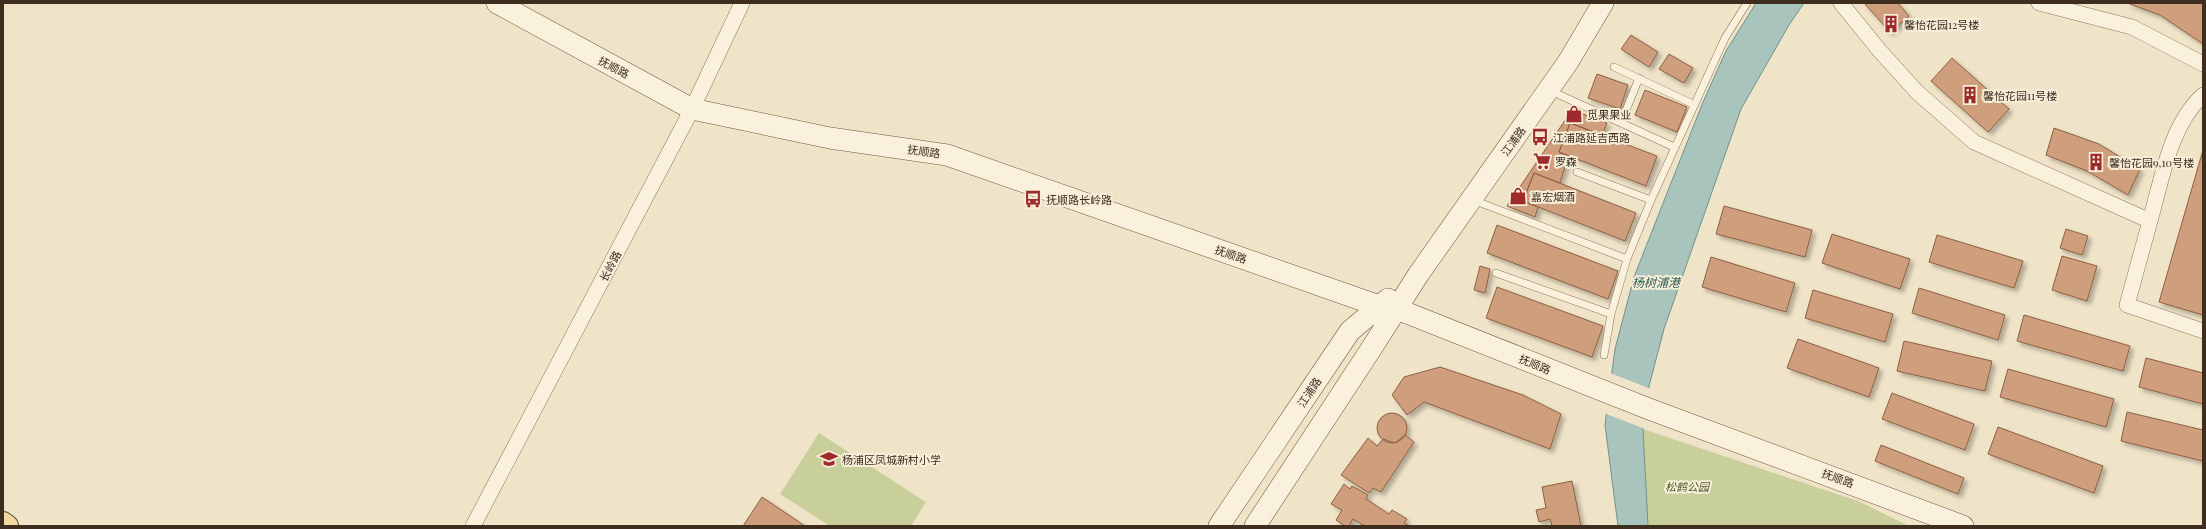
<svg xmlns="http://www.w3.org/2000/svg" width="2206" height="529" viewBox="0 0 2206 529" font-family="'Playfair Display','Noto Sans SC',serif">
<defs>
<filter id="shadow"><feDropShadow dx="3.5" dy="3.5" stdDeviation="2" flood-color="#0004"/></filter>
</defs>
<rect width="100%" height="100%" fill="#f0e4c8"/>
<path fill="#c9cf9b" d="M 1643,429 L 1858,501 L 1909,526 L 1648,526 Z
M 819,433 L 926,502 L 911,526 L 830,526 L 780,494 Z"/>
<path fill="#a9c4bc" stroke="#6f938a" d="M 1756,3 L 1804,3 L 1789,25 L 1741,109 L 1664,329 L 1649,386 L 1643,429 L 1648,526 L 1618,526 L 1605,425 L 1615,349 L 1634,277 L 1703,102 L 1726,51 Z"/>
<path fill="#f0e4c8" d="M 1610,373 L 1651,389 L 1645,429 L 1604,413 Z"/>
<path fill="#cf9f7d" stroke="#8d5f41" filter="url(#shadow)" d="M 1864,3 L 1898,3 L 1909,16 L 1890,32 Z
M 2127,3 L 2203,3 L 2203,44 L 2160,15 Z
M 1631,35 L 1658,52 L 1649,67 L 1621,49 Z
M 1669,54 L 1693,68 L 1684,83 L 1659,69 Z
M 1952,58 L 2009,109 L 1988,132 L 1931,81 Z
M 1597,74 L 1628,85 L 1620,109 L 1588,98 Z
M 1645,90 L 1687,107 L 1677,132 L 1635,115 Z
M 1572,110 L 1607,123 L 1602,135 L 1570,123 L 1559,152 L 1568,156 L 1560,183 L 1534,173 L 1523,201 L 1538,207 L 1535,217 L 1507,206 Z
M 1570,123 L 1657,156 L 1646,186 L 1559,152 Z
M 2054,128 L 2099,144 L 2140,169 L 2128,195 L 2087,171 L 2046,155 Z
M 2203,150 L 2203,315 L 2159,302 Z
M 1534,173 L 1636,213 L 1625,241 L 1523,201 Z
M 1724,206 L 1812,230 L 1805,257 L 1716,234 Z
M 1497,225 L 1618,271 L 1608,299 L 1487,253 Z
M 2066,229 L 2088,236 L 2082,255 L 2060,248 Z
M 1832,234 L 1910,259 L 1900,289 L 1822,263 Z
M 1937,235 L 2023,261 L 2014,288 L 1929,262 Z
M 2062,256 L 2097,266 L 2087,301 L 2052,290 Z
M 1711,257 L 1795,283 L 1786,312 L 1702,287 Z
M 1480,266 L 1490,269 L 1485,293 L 1474,290 Z
M 1497,287 L 1603,326 L 1592,357 L 1486,318 Z
M 1919,288 L 2005,315 L 1998,340 L 1912,313 Z
M 1813,290 L 1893,314 L 1885,342 L 1805,318 Z
M 2024,315 L 2130,346 L 2123,371 L 2017,341 Z
M 1798,339 L 1879,368 L 1869,397 L 1787,368 Z
M 1904,341 L 1992,361 L 1985,391 L 1897,371 Z
M 2146,358 L 2203,373 L 2203,404 L 2139,387 Z
M 1440,367 L 1523,395 L 1561,414 L 1550,449 L 1424,402 L 1407,415 L 1392,395 L 1404,377 Z
M 2008,369 L 2114,399 L 2106,427 L 2000,397 Z
M 1892,393 L 1974,424 L 1965,450 L 1882,419 Z
M 2127,412 L 2203,430 L 2203,461 L 2121,441 Z
M1377 428a15 15 0 1 1 30 0a15 15 0 1 1-30 0Z
M 1998,427 L 2103,466 L 2094,493 L 1988,454 Z
M 1405,435 L 1414,442 L 1381,492 L 1373,488 L 1369,493 L 1341,475 L 1368,438 L 1377,446 L 1383,439 L 1395,443 Z
M 1881,445 L 1964,478 L 1958,494 L 1875,461 Z
M 1572,481 L 1581,526 L 1552,526 L 1550,519 L 1539,522 L 1536,510 L 1546,508 L 1542,487 Z
M 1344,484 L 1350,489 L 1352,486 L 1368,495 L 1366,499 L 1389,514 L 1392,510 L 1407,519 L 1404,523 L 1409,526 L 1365,526 L 1353,519 L 1349,526 L 1345,526 L 1336,520 L 1342,510 L 1331,504 Z
M 762,497 L 805,526 L 743,526 Z"/>
<g fill="none" stroke-linecap="round" stroke-linejoin="round">
<g stroke="#8d765c" stroke-width="8">
<path id="lane" d="M 1614,67 L 1693,104
M 1551,91 L 1674,147
M 1621,123 L 1639,78
M 1577,172 L 1651,200
M 1473,200 L 1627,259
M 1496,273 L 1611,314
M 1604,355 L 1611,314 L 1627,259 L 1651,200 L 1725,38 L 1747,3"/>
</g>
<g stroke="#8d765c" stroke-width="16">
<path id="street" d="M 1841,3 L 1879,50 L 1917,92 L 1974,142 L 2150,221 L 2127,305 L 2203,331
M 2039,3 L 2132,27 L 2203,64
M 2150,221 C 2162,179 2170,125 2203,95
M 473,526 L 692,109 L 742,3"/>
</g>
<g stroke="#6f573f" stroke-width="22">
<path id="secondary" d="M 497,3 L 692,109 L 830,138 L 947,155 L 1379,306 L 1397,309 L 1649,409 L 1963,526
M 1219,526 L 1350,331 L 1388,299
M 1255,526 L 1373,346 L 1418,275 L 1568,62 L 1603,3"/>
</g>
<g stroke="#5b4430" stroke-width="24">
<path id="primary" d="M 3,523 L 7,526"/>
</g>
<use href="#lane" stroke="#faf1dc" stroke-width="7"/>
<use href="#street" stroke="#faf1dc" stroke-width="15"/>
<use href="#secondary" stroke="#faf1dc" stroke-width="21"/>
<use href="#primary" stroke="#f3d9a0" stroke-width="22"/>
</g>
<defs>
<g id="building-bare" transform="scale(1.38)"><path d="M-4-6H4V6H1V3H-1V6H-4ZM-2.5-4.3h1.7v1.8h-1.7ZM.8-4.3h1.7v1.8H.8ZM-2.5-1h1.7V.8h-1.7ZM.8-1h1.7V.8H.8Z" fill="#9e2a2b" stroke="#f7eed8" stroke-width="2.5" paint-order="stroke"/></g>
<g id="shop-bare" transform="scale(1.38)"><path d="M-5-2.5h2.3a2.7 3.5 0 0 1 5.4 0H5L5.5 6h-11ZM-1.5-2.5h3a1.5 2.3 0 0 0-3 0Z" fill="#9e2a2b" stroke="#f7eed8" stroke-width="2.5" paint-order="stroke"/></g>
<g id="bus-bare" transform="scale(1.38)"><path d="M-5-6H5V4H4V6H2V4H-2V6H-4V4H-5ZM-3.5-4V0h7V-4ZM-3.5 1.2v1.5H-2V1.2ZM2 1.2v1.5H3.5V1.2Z" fill="#9e2a2b" stroke="#f7eed8" stroke-width="2.5" paint-order="stroke"/></g>
<g id="supermarket-bare" transform="scale(1.38)"><path d="M-6-5.5h2.5l.6 2H6L4.5 2H-2.5L-4.4-4H-6ZM-1.5 3.2a1.3 1.3 0 1 0 .1 0ZM3 3.2a1.3 1.3 0 1 0 .1 0Z" fill="#9e2a2b" stroke="#f7eed8" stroke-width="2.5" paint-order="stroke"/></g>
<g id="school-bare" transform="scale(1.38)"><path d="M0-5L7-2L0 1L-7-2ZM-4 1L0 2.5L4 1V4Q0 6-4 4Z" fill="#9e2a2b" stroke="#f7eed8" stroke-width="2.5" paint-order="stroke"/></g>
</defs>
<g fill-rule="evenodd">
<use href="#building-bare" x="1891" y="24"/>
<use href="#building-bare" x="1970" y="95"/>
<use href="#shop-bare" x="1574" y="114"/>
<use href="#bus-bare" x="1540" y="137"/>
<use href="#supermarket-bare" x="1542" y="161"/>
<use href="#building-bare" x="2096" y="162"/>
<use href="#shop-bare" x="1518" y="196"/>
<use href="#bus-bare" x="1033" y="199"/>
<use href="#school-bare" x="829" y="459"/>
</g>
<g text-anchor="middle" dominant-baseline="central" stroke-width="4" stroke-linejoin="round" paint-order="stroke">
<g font-size="11" fill="#3d2e20" stroke="#f7eed8" text-anchor="start">
<text x="1904" y="24">馨怡花园12号楼</text>
<text x="1983" y="95">馨怡花园11号楼</text>
<text x="1587" y="114">觅果果业</text>
<text x="1553" y="137">江浦路延吉西路</text>
<text x="1555" y="161">罗森</text>
<text x="2109" y="162">馨怡花园9,10号楼</text>
<text x="1531" y="196">嘉宏烟酒</text>
<text x="1046" y="199">抚顺路长岭路</text>
<text x="842" y="459">杨浦区凤城新村小学</text>
</g>
<g font-size="11" fill="#3d2e20" stroke="#f7eed8">
<text transform="translate(614 67) rotate(28)">抚顺路</text>
<text transform="translate(1513 141) rotate(-54)">江浦路</text>
<text transform="translate(924 151) rotate(8)">抚顺路</text>
<text transform="translate(1231 254) rotate(19)">抚顺路</text>
<text transform="translate(610 266) rotate(-62)">长岭路</text>
<text transform="translate(1535 364) rotate(22)">抚顺路</text>
<text transform="translate(1309 392) rotate(-56)">江浦路</text>
<text transform="translate(1838 478) rotate(20)">抚顺路</text>
</g>
<g font-size="11" font-style="italic" fill="#4d5a26" stroke="#f7eed8">
<text x="1687" y="486">松鹤公园</text>
</g>
<g font-size="12" font-style="italic" fill="#2f5d5a" stroke="#f7eed8">
<text x="1656" y="282">杨树浦港</text>
</g>
</g>
<rect width="2206" height="529" fill="none" stroke="#3d2e20" stroke-width="8"/>
</svg>
